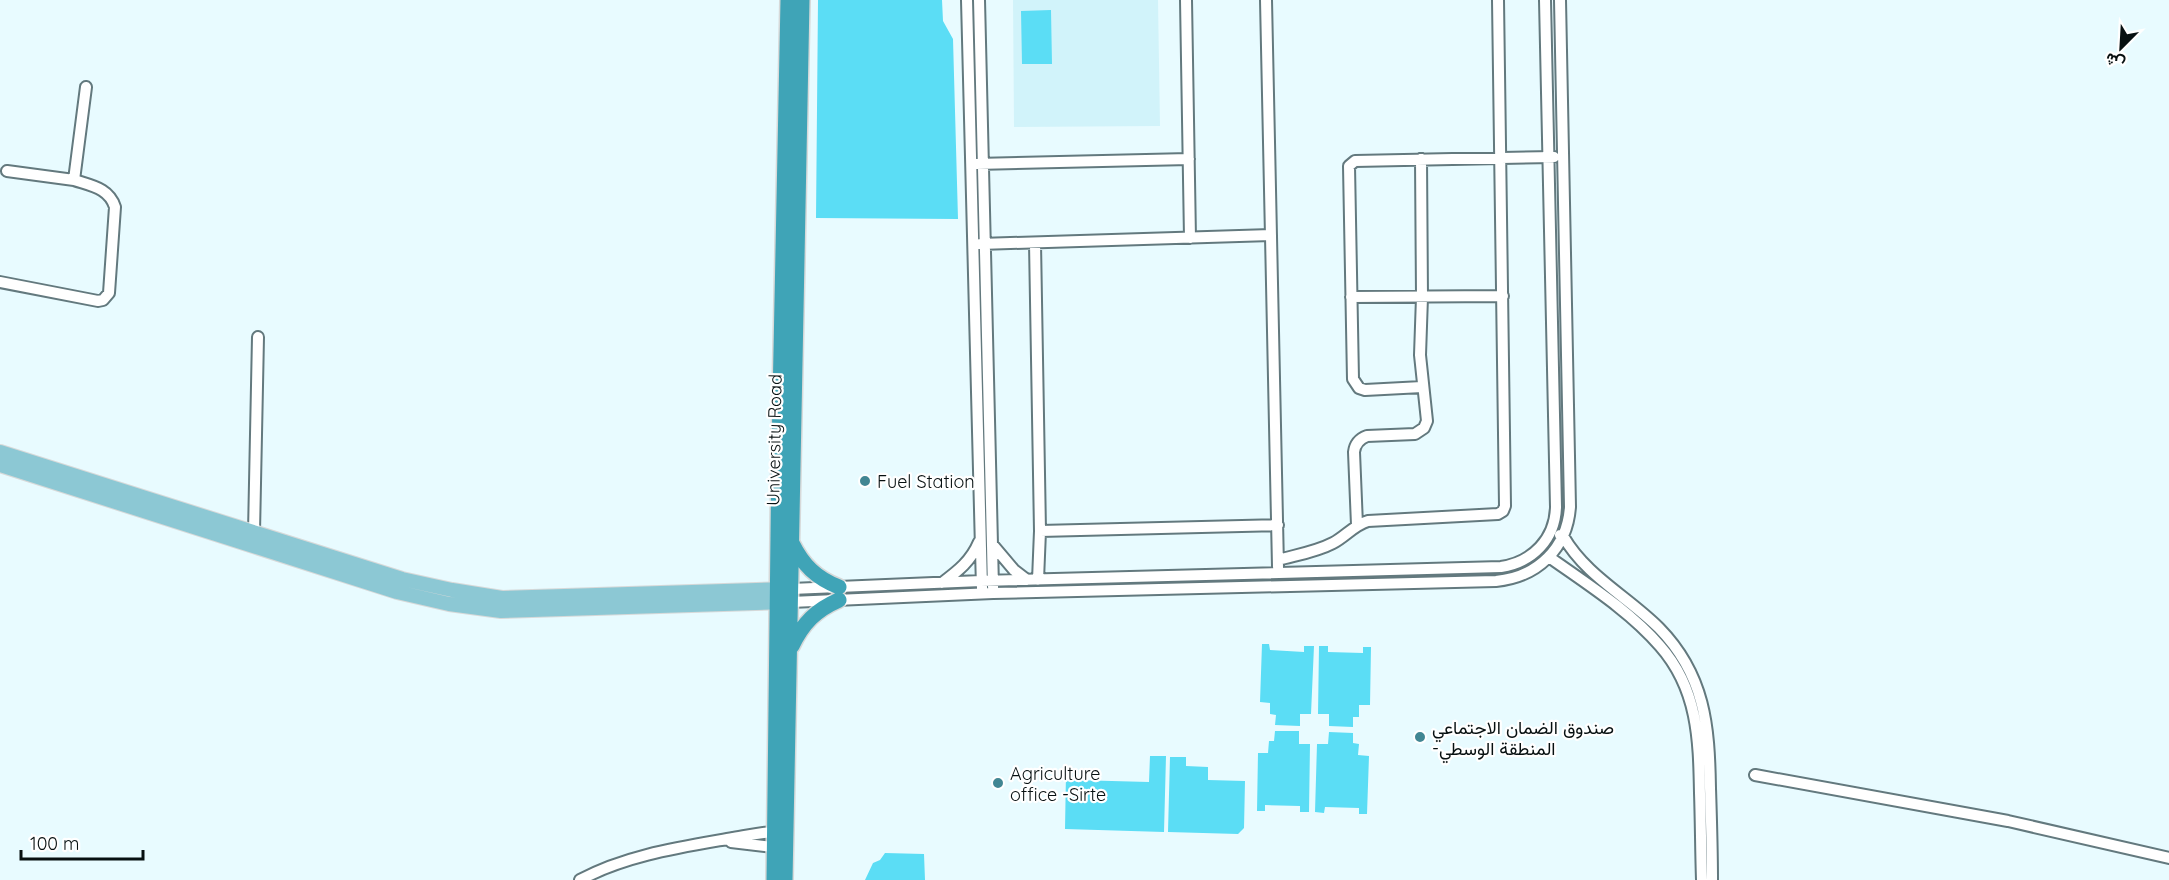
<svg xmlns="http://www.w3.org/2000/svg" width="2169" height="880" viewBox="0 0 2169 880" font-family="Quicksand,Vazirmatn,sans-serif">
<rect width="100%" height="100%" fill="#e8fbff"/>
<path fill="#d1f3fa" d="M 1013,0 L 1158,0 L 1160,126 L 1014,127 Z"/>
<path fill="#5bddf5" d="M 818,0 L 942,0 L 943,21 L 953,39 L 958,219 L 816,218 Z
M 1051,10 L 1052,64 L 1022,64 L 1021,11 Z
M 1262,644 L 1269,644 L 1270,650 L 1304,652 L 1304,646 L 1314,646 L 1311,714 L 1300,714 L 1300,726 L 1275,725 L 1276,715 L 1270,714 L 1270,703 L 1260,702 Z
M 1319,646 L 1328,646 L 1328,652 L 1363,653 L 1363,647 L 1371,647 L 1370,705 L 1359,705 L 1359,717 L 1353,717 L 1353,727 L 1329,726 L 1329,714 L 1318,714 Z
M 1275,731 L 1299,731 L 1299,744 L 1310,744 L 1309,812 L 1300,812 L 1300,806 L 1265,805 L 1265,811 L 1257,811 L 1258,753 L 1268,753 L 1269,741 L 1274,741 Z
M 1329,732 L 1353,733 L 1353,743 L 1359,744 L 1358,755 L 1369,756 L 1367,814 L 1359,814 L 1359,808 L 1325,807 L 1324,813 L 1315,812 L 1317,744 L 1328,744 Z
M 1150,756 L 1166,756 L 1164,832 L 1065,829 L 1066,773 L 1074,773 L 1074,780 L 1149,782 Z
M 1170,757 L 1186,757 L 1186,766 L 1208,767 L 1208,780 L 1245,781 L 1244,828 L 1238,834 L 1168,832 Z
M 885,853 L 924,854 L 925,880 L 865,880 L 873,863 L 880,860 Z"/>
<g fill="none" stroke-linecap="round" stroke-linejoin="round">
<g stroke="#63797e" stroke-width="14">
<path id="minor" d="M 967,0 L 982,588
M 979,0 L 993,587
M 1186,0 L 1190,238
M 1266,0 L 1278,567
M 976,164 L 1189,159
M 7,171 L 74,180
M 1035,243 L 1040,531 L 1038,580
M 980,244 L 1271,235
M 0,282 L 98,301 L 103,300 L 109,293 L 115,207 C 109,188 92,186 74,180 L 86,87
M 1351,297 L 1503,296
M 1422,387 L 1365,390 L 1359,388 L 1353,379 L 1349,166 L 1355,161 L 1554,157
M 1357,525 L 1354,452 C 1355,444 1359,439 1367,436 L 1415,434 L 1424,428 L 1427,421 L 1420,355 L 1422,297 L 1421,159
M 1040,531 L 1278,525
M 254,532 L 258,337
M 1560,535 L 1563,536 C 1586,576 1627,596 1659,628 C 1705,675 1709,726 1710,788 C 1711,819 1712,849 1712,880
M 992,544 L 1014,570 L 1027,580
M 1549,557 C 1587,584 1630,611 1660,646 C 1698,689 1699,739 1700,793 C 1701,822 1701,851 1702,880
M 1278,560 C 1296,555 1316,552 1333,543 C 1345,537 1354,525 1368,521 L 1498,514 L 1503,511 L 1505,506 L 1498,0
M 942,583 C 958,571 971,561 979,542
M 791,589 L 981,581 L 1501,567 C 1533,562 1555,539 1556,507 L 1545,0
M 791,602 L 993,593 L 1496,581 C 1538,577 1567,548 1570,507 L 1560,0
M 1755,775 L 2008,821 L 2169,858
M 731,842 L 781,848
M 580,880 C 626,855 682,847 733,838 C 748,836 765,831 780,832"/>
</g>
<g stroke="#d7d9d9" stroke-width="16">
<path id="major" d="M 0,452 L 402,579 L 452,590 L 502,598 L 789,589
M 0,465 L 397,592 L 449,604 L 501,611 L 786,602"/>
</g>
<g stroke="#d7d9d9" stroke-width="18">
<path id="highway" d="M 792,543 C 803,565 816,578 839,587
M 792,646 C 803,623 816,610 839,600
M 774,880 L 779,451 L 788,0
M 785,880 L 802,0"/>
</g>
<use href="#minor" stroke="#fff" stroke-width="10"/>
<use href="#major" stroke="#8cc8d4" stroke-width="14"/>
<use href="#highway" stroke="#3fa4b7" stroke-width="15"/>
</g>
<g fill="#418693" stroke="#fff" stroke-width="2">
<circle cx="865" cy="481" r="6"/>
<circle cx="1420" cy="737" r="6"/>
<circle cx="998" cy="783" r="6"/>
</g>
<g text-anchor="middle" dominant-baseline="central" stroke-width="4.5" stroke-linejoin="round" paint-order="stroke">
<g font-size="18" fill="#071011" stroke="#fff">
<text transform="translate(774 440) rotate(-89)">University Road</text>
</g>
<g font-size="18" fill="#071011" stroke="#fff" text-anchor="start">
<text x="877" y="481">Fuel Station</text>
<text x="1432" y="727">صندوق الضمان الاجتماعي<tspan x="1432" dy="21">-المنطقة الوسطي</tspan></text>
<text x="1010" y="773">Agriculture<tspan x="1010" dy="21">office -Sirte</tspan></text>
</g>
</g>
<g transform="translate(2121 48) rotate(204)" stroke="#ffffff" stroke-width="4.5" paint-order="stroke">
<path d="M0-4.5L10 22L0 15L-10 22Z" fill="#071011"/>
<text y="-9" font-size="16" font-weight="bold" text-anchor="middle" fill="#071011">ش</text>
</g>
<path d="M21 850v9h122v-9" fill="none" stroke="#071011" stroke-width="3"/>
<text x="30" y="850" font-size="18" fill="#071011" stroke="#ffffff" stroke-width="4.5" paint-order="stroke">100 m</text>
</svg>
